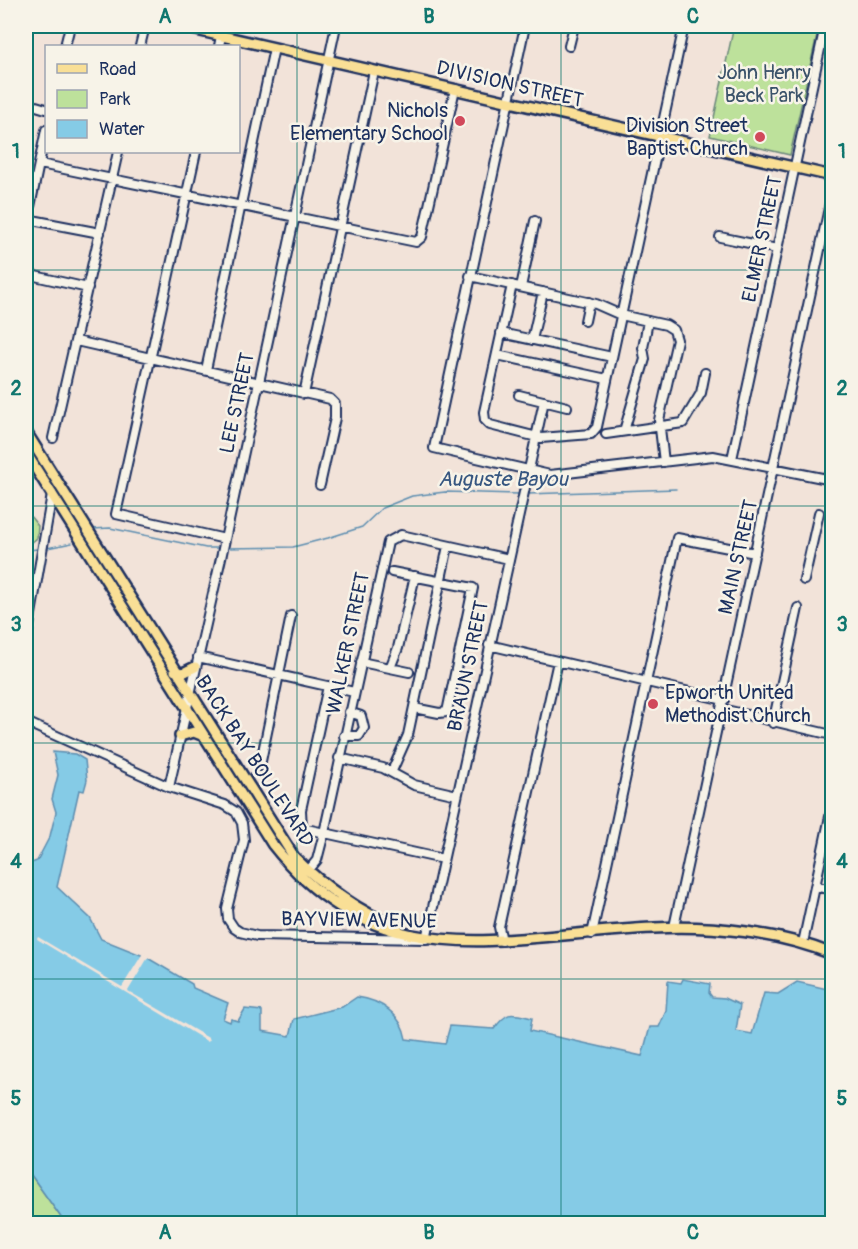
<svg xmlns="http://www.w3.org/2000/svg" width="858" height="1249" viewBox="0 0 858 1249" font-family="Pangolin,sans-serif">
<rect width="100%" height="100%" fill="#f2e3d9"/>
<filter id="ink" filterUnits="userSpaceOnUse"><feTurbulence type="fractalNoise" baseFrequency=".0167" numOctaves="2"/><feDisplacementMap in="SourceGraphic" scale="12" xChannelSelector="R" yChannelSelector="G"/><feConvolveMatrix kernelMatrix="1 2 1 2 8 2 1 2 1" color-interpolation-filters="sRGB"/></filter>
<g filter="url(#ink)">
<path fill="#bde19b" stroke="#6c887c" stroke-width="1.5" d="M 734,26 L 750,26 L 771,31 L 773,26 L 819,26 L 790,155 L 710,136 Z
M 26,511 L 38,526 L 37,538 L 31,543 L 26,542 Z
M 26,1168 L 65,1223 L 26,1223 Z"/>
<path fill="#85cbe6" stroke="#5b8db0" stroke-width="1.5" d="M 53,752 L 75,754 L 85,760 L 87,780 L 84,791 L 79,790 L 57,887 L 90,918 L 101,939 L 146,957 L 192,984 L 193,988 L 228,1003 L 223,1019 L 230,1022 L 231,1019 L 238,1021 L 245,1009 L 262,1011 L 262,1031 L 290,1036 L 294,1019 L 342,1007 L 357,997 C 381,1000 402,1015 406,1039 L 445,1044 L 450,1026 L 494,1029 C 508,1010 511,1013 532,1018 L 530,1031 L 642,1056 L 650,1027 L 659,1027 L 666,1011 L 668,981 L 681,983 L 683,979 L 710,984 L 709,993 L 712,997 L 725,998 L 740,1005 L 736,1031 L 752,1034 L 764,993 L 778,994 L 797,982 L 832,990 L 832,1223 L 65,1223 L 26,1168 L 26,865 L 37,861 L 50,836 L 56,812 L 52,799 L 58,775 Z"/>
<path fill="#f2e3d9" d="M 38,937 L 122,987 L 143,953 L 149,956 L 128,991 L 210,1039 L 208,1042 L 37,939 Z"/>
<g fill="none" stroke-linecap="round" stroke-linejoin="round">
<path stroke="#5b8db0" stroke-width="1.5" d="M 527,494 L 676,489
M 93,529 L 110,528 L 206,548 L 220,548
M 47,548 L 72,543
M 225,548 L 293,547 L 328,538 L 362,527 L 382,508 L 412,496 L 445,492 L 519,494
M 26,550 L 39,549"/>
<g stroke="#1b2f5e" stroke-width="12">
<path id="minor" d="M 525,26 L 434,448 L 550,475 L 713,456 L 832,480
M 65,46 L 70,26
M 140,46 L 145,26
M 219,46 L 223,26
M 569,46 L 574,26
M 26,103 L 46,109
M 196,152 L 116,514 L 225,539
M 40,164 L 416,242 L 422,237 L 455,89
M 27,219 L 100,233
M 26,226 L 46,130
M 720,237 L 777,249
M 26,274 L 88,288
M 470,276 L 596,304 L 621,315 L 666,325 L 674,330 L 677,340 L 659,420 L 664,462
M 512,285 L 484,412 L 485,420 L 490,425 L 541,438 L 591,434 L 597,427 L 684,26
M 521,287 L 535,221
M 585,321 L 589,302
M 832,327 L 832,323
M 501,333 L 612,357
M 532,340 L 543,292
M 76,341 L 330,399 L 335,404 L 335,418 L 320,485
M 497,355 L 607,379
M 206,370 L 274,48
M 304,394 L 374,71
M 519,395 L 567,407
M 624,431 L 645,359 L 643,348 L 648,321
M 606,434 L 683,423 L 701,393 L 705,373
M 53,438 L 118,152
M 732,459 L 825,26
M 392,572 L 473,588 L 447,712 L 439,713 L 414,708
M 804,580 L 819,513
M 26,643 L 52,494
M 489,645 L 724,700
M 198,657 L 354,692
M 361,662 L 409,672
M 390,668 L 398,648 L 415,576
M 328,686 L 301,810 L 302,828 L 443,859
M 722,709 L 832,735
M 26,722 L 169,787 L 225,805 L 236,812 L 242,823 L 244,840 L 227,909 L 228,919 L 234,928 L 240,932 L 257,936 L 426,939 L 544,401
M 773,723 L 798,608
M 344,736 L 359,736 L 364,728 L 361,716 L 349,712
M 339,758 L 383,768 L 414,785 L 457,795
M 260,766 L 291,616
M 392,771 L 408,735 L 448,546
M 169,787 L 221,558 L 336,26
M 308,871 L 317,860 L 324,833 L 388,542 L 401,535 L 509,559
M 815,886 L 832,890
M 674,927 L 832,194
M 592,934 L 677,538 L 755,553
M 502,941 L 499,927 L 558,661
M 803,943 L 832,807"/>
</g>
<g stroke="#1b2f5e" stroke-width="14">
<path id="major" d="M 179,26 L 832,176
M 26,432 L 294,857 C 325,888 358,911 398,928
M 26,453 L 273,845 C 380,981 507,934 654,928 C 712,925 778,932 832,954
M 175,671 L 183,673 L 195,667
M 180,736 L 194,732 L 204,736"/>
</g>
<use href="#minor" stroke="#f7f3e8" stroke-width="8"/>
<use href="#major" stroke="#f9df96" stroke-width="9"/>
</g>
</g>
<path fill="none" stroke="#0f766e" stroke-width="1.5" stroke-opacity="0.55" d="M 297,26 L 297,1224M 561,26 L 561,1224M 26,270 L 832,270M 26,506 L 832,506M 26,743 L 832,743M 26,979 L 832,979"/>
<g fill="#d1495b" stroke="#f7f3e8" stroke-width="2">
<circle cx="460" cy="121" r="6"/>
<circle cx="760" cy="137" r="6"/>
<circle cx="653" cy="704" r="6"/>
</g>
<g text-anchor="middle" dominant-baseline="central" stroke-width="5" stroke-linejoin="round" paint-order="stroke">
<g font-size="20" fill="#3b536a" stroke="#f7f3e8">
<text x="764" y="72">John Henry<tspan x="764" dy="23">Beck Park</tspan></text>
</g>
<g font-size="20" fill="#1b2f5e" stroke="#f7f3e8">
<text transform="translate(510 84) rotate(13)">DIVISION STREET</text>
<text transform="translate(762 239) rotate(-78)">ELMER STREET</text>
<text transform="translate(237 403) rotate(-78)">LEE STREET</text>
<text transform="translate(738 557) rotate(-77)">MAIN STREET</text>
<text transform="translate(348 643) rotate(-78)">WALKER STREET</text>
<text transform="translate(468 666) rotate(-78)">BRAUN STREET</text>
<text transform="translate(255 761) rotate(57)">BACK BAY BOULEVARD</text>
<text transform="translate(359 920) rotate(1)">BAYVIEW AVENUE</text>
</g>
<g font-size="20" fill="#1b2f5e" stroke="#f7f3e8" text-anchor="end">
<text x="448" y="110">Nichols<tspan x="448" dy="23">Elementary School</tspan></text>
<text x="748" y="125">Division Street<tspan x="748" dy="23">Baptist Church</tspan></text>
<text x="665" y="692" text-anchor="start">Epworth United<tspan x="665" dy="23">Methodist Church</tspan></text>
</g>
<g font-size="21" font-style="italic" fill="#365680" stroke="#f7f3e8">
<text x="503" y="479">Auguste Bayou</text>
</g>
</g>
<rect width="858" height="1249" fill="none" stroke="#f7f3e8" stroke-width="66"/>
<rect x="45" y="45" width="195" height="108" fill="#f7f3e8" stroke="#9fa5b1" stroke-width="1.5"/>
<rect x="57" y="64" width="30" height="9" fill="#f9df96" stroke="#9fa5b1" stroke-width="1.5"/>
<text x="99" y="75" font-size="18" fill="#1b2f5e">Road</text>
<rect x="57" y="90" width="30" height="18" fill="#bde19b" stroke="#9fa5b1" stroke-width="1.5"/>
<text x="99" y="105" font-size="18" fill="#1b2f5e">Park</text>
<rect x="57" y="120" width="30" height="18" fill="#85cbe6" stroke="#9fa5b1" stroke-width="1.5"/>
<text x="99" y="135" font-size="18" fill="#1b2f5e">Water</text>
<rect x="33" y="33" width="792" height="1183" fill="none" stroke="#0f766e" stroke-width="2"/>
<g font-size="20" text-anchor="middle" font-weight="bold" fill="#0f766e">
<text x="165" y="23">A</text>
<text x="429" y="23">B</text>
<text x="693" y="23">C</text>
<text x="16" y="158">1</text>
<text x="842" y="158">1</text>
<text x="16" y="395">2</text>
<text x="842" y="395">2</text>
<text x="16" y="631">3</text>
<text x="842" y="631">3</text>
<text x="16" y="868">4</text>
<text x="842" y="868">4</text>
<text x="16" y="1105">5</text>
<text x="842" y="1105">5</text>
<text x="165" y="1239">A</text>
<text x="429" y="1239">B</text>
<text x="693" y="1239">C</text>
</g>
</svg>
